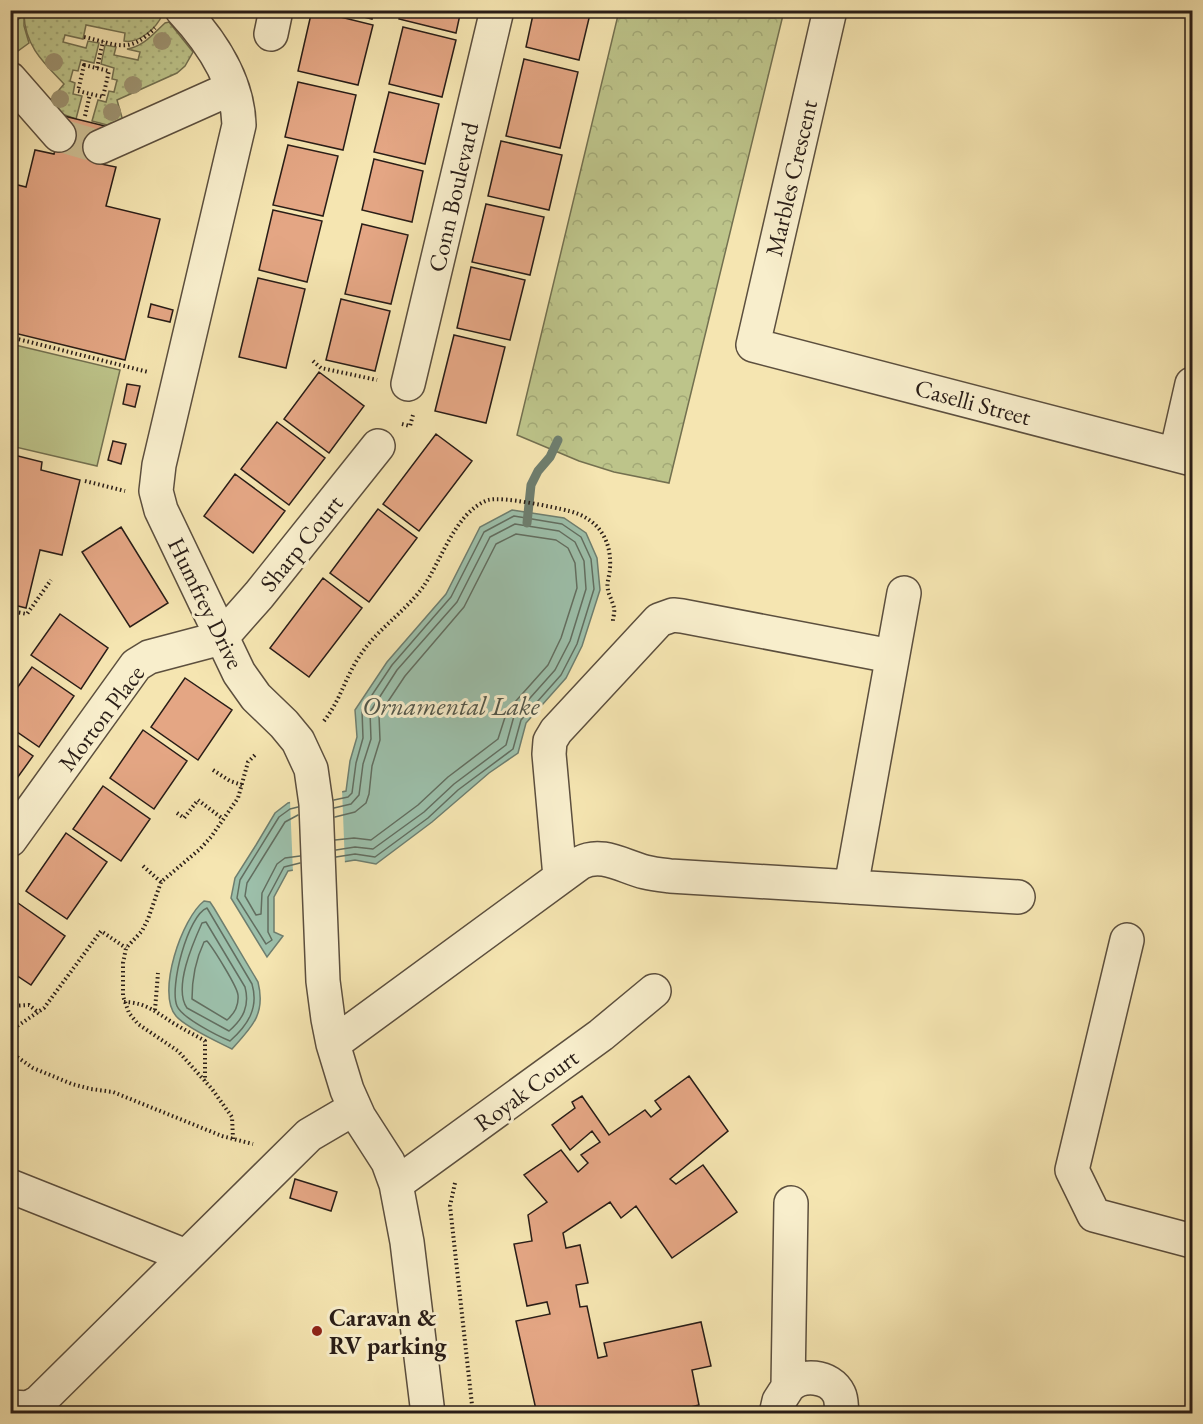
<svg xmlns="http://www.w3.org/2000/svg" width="1203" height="1424" viewBox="0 0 1203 1424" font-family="'EB Garamond',serif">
<defs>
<pattern id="grass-dots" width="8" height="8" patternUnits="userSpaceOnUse" patternTransform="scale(1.5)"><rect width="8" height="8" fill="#bdc48a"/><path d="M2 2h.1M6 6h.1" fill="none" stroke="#a2a876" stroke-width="1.8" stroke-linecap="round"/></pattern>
<pattern id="park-crowns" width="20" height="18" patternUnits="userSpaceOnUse" patternTransform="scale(1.5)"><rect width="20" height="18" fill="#bdc48a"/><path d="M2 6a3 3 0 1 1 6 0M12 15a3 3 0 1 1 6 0" fill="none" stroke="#a2a876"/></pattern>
</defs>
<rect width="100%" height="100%" fill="#f5e5b1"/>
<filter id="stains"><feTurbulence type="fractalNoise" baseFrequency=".00333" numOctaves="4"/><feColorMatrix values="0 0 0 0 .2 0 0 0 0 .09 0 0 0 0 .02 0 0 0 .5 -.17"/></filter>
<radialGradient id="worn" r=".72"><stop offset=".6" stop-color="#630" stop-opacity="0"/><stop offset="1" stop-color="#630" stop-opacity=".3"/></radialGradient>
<path fill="url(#grass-dots)" stroke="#737050" stroke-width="1.5" d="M 33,10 L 157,10 L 162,15 C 157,28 138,44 124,41 L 125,33 L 86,25 L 83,39 L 65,35 L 63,42 L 86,48 L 88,41 L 99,43 L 94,63 L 81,60 L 78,71 L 73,70 L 70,81 L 75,83 L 73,94 L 82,96 L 76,119 L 62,114 L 50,101 L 64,84 C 44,63 25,46 24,15 Z
M 169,22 L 193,52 L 185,66 L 177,73 L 117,100 L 123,121 L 107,125 L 92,121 L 98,100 L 106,102 L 109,91 L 114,92 L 117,80 L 112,79 L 114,68 L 101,64 L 105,45 L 116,47 L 114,55 L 138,60 L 140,52 L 127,49 C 144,46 153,34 165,23 Z"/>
<path fill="url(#park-crowns)" stroke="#737050" stroke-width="1.5" d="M 619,11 L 784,11 L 669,483 L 614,472 L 579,461 L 517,435 Z"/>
<path fill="#bdc48a" stroke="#737050" stroke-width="1.5" d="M 24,15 L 24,26 L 29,43 L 11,56 L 11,25 Z
M 11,344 L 120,370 L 97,466 L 11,446 Z"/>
<path fill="#9cbfaa" stroke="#6e7e6f" stroke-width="1.5" d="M 512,510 L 564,518 L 586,533 L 597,558 L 600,590 L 582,646 L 566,678 L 526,723 L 518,753 L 489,773 L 432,822 L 376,864 L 355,860 L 288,871 L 274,897 L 274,932 L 283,936 L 267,957 L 231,898 L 235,878 L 256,845 L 275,813 L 288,803 L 346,791 L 350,761 L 357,737 L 355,710 L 387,662 L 446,594 L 480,527 Z
M 204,901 L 210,902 L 214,908 L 258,982 C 266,1014 252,1027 232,1049 C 218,1042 185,1027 176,1016 C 156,993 182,918 204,901 Z"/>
<path fill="#f5e5b1" d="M 342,789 L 345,865 L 293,873 L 290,800 Z"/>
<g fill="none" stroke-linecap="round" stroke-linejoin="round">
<path stroke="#626e60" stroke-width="1.5" d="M 334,800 L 348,797 L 352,793 L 356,763 L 363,738 L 362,710 L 392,665 L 451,597 L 484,532 L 514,516 L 562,524 L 581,537 L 591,559 L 594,589 L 577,644 L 561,675 L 521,720 L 513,749 L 458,790 L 428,818 L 375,857 L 355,854 L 336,857
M 298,807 L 290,809 L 279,817 L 240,880 L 237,898 L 266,944 L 272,940 L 268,932 L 268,897 L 284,867 L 300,863
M 334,808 L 351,804 L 359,795 L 363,764 L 371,739 L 370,712 L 397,670 L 457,602 L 490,537 L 515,524 L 559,531 L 575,542 L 584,561 L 586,589 L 570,641 L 555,670 L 514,716 L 506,745 L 454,784 L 424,812 L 373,849 L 355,847 L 336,850
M 298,815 L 285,822 L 247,883 L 245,896 L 256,915 L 261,914 L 262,893 L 277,864 L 285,858 L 300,856
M 335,817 L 355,812 L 366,803 L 369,794 L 372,766 L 380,740 L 379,715 L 405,676 L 464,607 L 496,544 L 516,534 L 556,540 L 568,548 L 575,563 L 577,588 L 561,638 L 548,665 L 507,711 L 498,739 L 448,777 L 418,805 L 371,840 L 354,838 L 335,840
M 207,908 L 252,984 C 259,1008 248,1025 230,1041 C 218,1036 182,1018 177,1006 C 169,987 188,915 207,908 Z
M 206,922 L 245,987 C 250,1006 243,1019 229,1031 L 187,1008 C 173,988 193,943 202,923 Z
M 207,941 C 213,948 237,986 238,995 C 239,1006 234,1014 227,1020 L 192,999 C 192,979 195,961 204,942 Z"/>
<path stroke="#6e7e6f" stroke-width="9" d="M 527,523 L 531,485 L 538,471 L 550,457 L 558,440"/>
</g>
<path fill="#e4a684" stroke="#291d17" stroke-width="1.5" d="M 312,10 L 373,25 L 358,85 L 298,71 Z
M 336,10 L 374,10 L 372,19 Z
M 401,10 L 461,10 L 456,33 L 399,19 Z
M 534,10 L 591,10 L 579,60 L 526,47 Z
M 403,27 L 456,40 L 442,97 L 389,84 Z
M 524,59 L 578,72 L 560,148 L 506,136 Z
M 298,82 L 356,95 L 343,150 L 285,137 Z
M 389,92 L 439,104 L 425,164 L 374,152 Z
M 64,116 L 105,126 L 96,163 L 116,167 L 106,206 L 160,219 L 125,360 L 10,332 L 10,183 L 26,187 L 35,150 L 54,154 Z
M 501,141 L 562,155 L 549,210 L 488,196 Z
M 288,145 L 338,156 L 323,216 L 273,205 Z
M 374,159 L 423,171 L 412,222 L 362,210 Z
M 486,204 L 544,217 L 530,275 L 472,262 Z
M 273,210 L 322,221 L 307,282 L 259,270 Z
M 362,224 L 408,235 L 391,304 L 345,294 Z
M 471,267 L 525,280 L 510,340 L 457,328 Z
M 258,278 L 305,289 L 286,368 L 239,357 Z
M 341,299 L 390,311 L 375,371 L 326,360 Z
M 151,304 L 173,310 L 170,322 L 148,317 Z
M 454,335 L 505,347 L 486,423 L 435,411 Z
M 319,372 L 364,406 L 329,453 L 284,419 Z
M 127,384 L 140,386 L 135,407 L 123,404 Z
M 277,422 L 325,458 L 289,505 L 241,469 Z
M 436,434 L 472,461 L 419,531 L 383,504 Z
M 113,441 L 126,444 L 121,464 L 108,460 Z
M 10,454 L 42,462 L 41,470 L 80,480 L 62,555 L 40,550 L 26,608 L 10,604 Z
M 235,474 L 285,511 L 253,553 L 204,516 Z
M 378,509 L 417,538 L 369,602 L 330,573 Z
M 121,527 L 168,603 L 130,627 L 82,552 Z
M 323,578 L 362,608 L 309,677 L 270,648 Z
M 60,614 L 108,648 L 81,689 L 31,655 Z
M 32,667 L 74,696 L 39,747 L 10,727 L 10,698 Z
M 185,678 L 232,710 L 198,760 L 151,727 Z
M 143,730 L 187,761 L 154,809 L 110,778 Z
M 10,740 L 33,756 L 10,788 Z
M 103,786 L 150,819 L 121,861 L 73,829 Z
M 66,833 L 107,862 L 67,919 L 26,891 Z
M 18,903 L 65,936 L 31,985 L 10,971 L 10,913 Z
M 689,1076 L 728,1131 L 670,1179 L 676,1184 L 703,1165 L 737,1212 L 672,1258 L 636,1206 L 621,1218 L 610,1202 L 563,1233 L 566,1248 L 580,1245 L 588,1283 L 576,1285 L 580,1307 L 587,1306 L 598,1358 L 607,1356 L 604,1343 L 701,1322 L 711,1366 L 692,1370 L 699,1405 L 662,1414 L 537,1414 L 516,1321 L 550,1314 L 547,1302 L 527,1306 L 514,1244 L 532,1241 L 528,1215 L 547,1202 L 524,1175 L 561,1150 L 578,1172 L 588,1163 L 581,1155 L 600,1142 L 592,1131 L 570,1150 L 552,1125 L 575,1108 L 572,1102 L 582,1096 L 609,1135 L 645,1110 L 651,1117 L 661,1109 L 655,1101 Z
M 295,1179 L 337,1192 L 331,1211 L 290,1198 Z"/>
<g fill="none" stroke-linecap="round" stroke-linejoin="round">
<path stroke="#ccbd92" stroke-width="33" stroke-dasharray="33 16" stroke-linecap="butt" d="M 59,135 L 100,147"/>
<g stroke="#5c4f3e" stroke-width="36">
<path id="minor" d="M 182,10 C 211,41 238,81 239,125 L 159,465 L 156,491 L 161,510 L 239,673 L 256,697 L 284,724 L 298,741 L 311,769 L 316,804 L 323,981 L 328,1019 L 333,1044 L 347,1090 L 359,1117 L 388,1162 L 396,1184 L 407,1242 L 428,1414
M 830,10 L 753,345 L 1192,459
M 271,34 L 276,10
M 10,79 L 59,135
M 100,147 L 232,88
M 408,384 L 497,10
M 1176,454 L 1192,384
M 10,840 L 136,665 L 149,657 L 221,638 L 259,595 L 378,446
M 560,877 L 549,754 L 550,741 L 556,731 L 659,620 L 673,615 L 682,616 L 891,656
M 851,887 L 904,593
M 1127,940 L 1072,1170 L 1094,1215 L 1192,1241
M 333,1044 L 580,863 C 602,851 624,867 645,872 C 653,874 662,875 670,876 L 1018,897
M 396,1184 L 601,1035 L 654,991
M 10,1186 L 186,1256
M 788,1387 C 801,1373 830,1375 839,1394 C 842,1400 841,1407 842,1414
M 10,1407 L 29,1408 L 39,1402 L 309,1135 L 355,1108
M 776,1414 L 779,1401 L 788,1387 L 791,1203"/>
</g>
<path stroke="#291d17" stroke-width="4" stroke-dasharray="1.5 3" stroke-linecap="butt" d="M 84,37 C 117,44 128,55 155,28
M 84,65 L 109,71 L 103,97 L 78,91 Z
M 97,68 L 103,41
M 85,116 L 90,94
M 10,337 L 148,372
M 313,361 L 321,368 L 377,380
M 402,424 L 410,426 L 413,415
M 85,481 L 125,491
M 10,611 L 27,614 L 51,580
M 324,721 C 340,701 345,678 359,657 C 376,630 404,613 423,587 C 441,562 455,512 488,500 C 502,496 553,507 569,511 C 597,518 612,539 610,568 C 610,575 606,583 608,590 C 609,596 613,602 614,608 C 615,612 613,617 613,621
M 213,770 L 230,781 L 242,785
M 177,813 L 184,818 L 198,800 L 223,819
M 143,866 L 161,882
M 124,1002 C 148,1002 160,1016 180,1027 C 188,1032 197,1036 205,1041 L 205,1081
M 10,1006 L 29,1005 L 39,1013
M 155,1010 L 158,973
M 10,1031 L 44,1008 L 101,931 L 126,948
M 10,1052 L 33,1068 L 72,1084 L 91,1089 L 113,1092 L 222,1136 L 253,1144
M 233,1139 L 232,1117 L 212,1089 L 178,1051 L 138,1024 L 129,1013 L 123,996 L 123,963 L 126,948 L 142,931 L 148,919 L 161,882 L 200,849 L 211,837 L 238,798 L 248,762 L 256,754
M 455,1183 L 450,1206 L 473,1414"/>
<use href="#minor" stroke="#f8eecc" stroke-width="33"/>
</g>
<g fill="#9d9270">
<circle cx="162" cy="41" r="9"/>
<circle cx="54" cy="62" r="9"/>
<circle cx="133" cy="85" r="9"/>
<circle cx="60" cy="99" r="9"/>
<circle cx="112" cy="112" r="9"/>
</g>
<circle fill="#8f2418" stroke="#f8eecc" stroke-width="2" cx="317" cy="1331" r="6"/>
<g text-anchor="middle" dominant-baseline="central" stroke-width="6" stroke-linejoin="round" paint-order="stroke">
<g font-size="24" fill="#291d17" stroke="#f8eecc">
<text transform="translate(791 178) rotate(-77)">Marbles Crescent</text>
<text transform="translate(453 197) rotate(-77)">Conn Boulevard</text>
<text transform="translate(973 402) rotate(15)">Caselli Street</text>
<text transform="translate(301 543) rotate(-51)">Sharp Court</text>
<text transform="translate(206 603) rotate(64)">Humfrey Drive</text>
<text transform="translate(101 718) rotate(-53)">Morton Place</text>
<text transform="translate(526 1090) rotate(-36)">Royak Court</text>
</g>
<g font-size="24" font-weight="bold" fill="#291d17" stroke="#f8eecc" text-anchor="start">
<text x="329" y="1317">Caravan &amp;<tspan x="329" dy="28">RV parking</tspan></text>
</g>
<g font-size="26" font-style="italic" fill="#51564a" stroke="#f8eecc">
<text x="451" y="706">Ornamental Lake</text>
</g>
</g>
<rect width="1203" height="1424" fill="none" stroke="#f5e5b1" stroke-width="36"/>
<rect x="12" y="12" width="1179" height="1400" fill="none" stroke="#291d17" stroke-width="3"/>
<rect x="18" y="18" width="1167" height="1388" fill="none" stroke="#291d17" stroke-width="1.5"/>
<rect width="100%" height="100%" filter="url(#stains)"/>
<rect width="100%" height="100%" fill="url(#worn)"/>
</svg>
